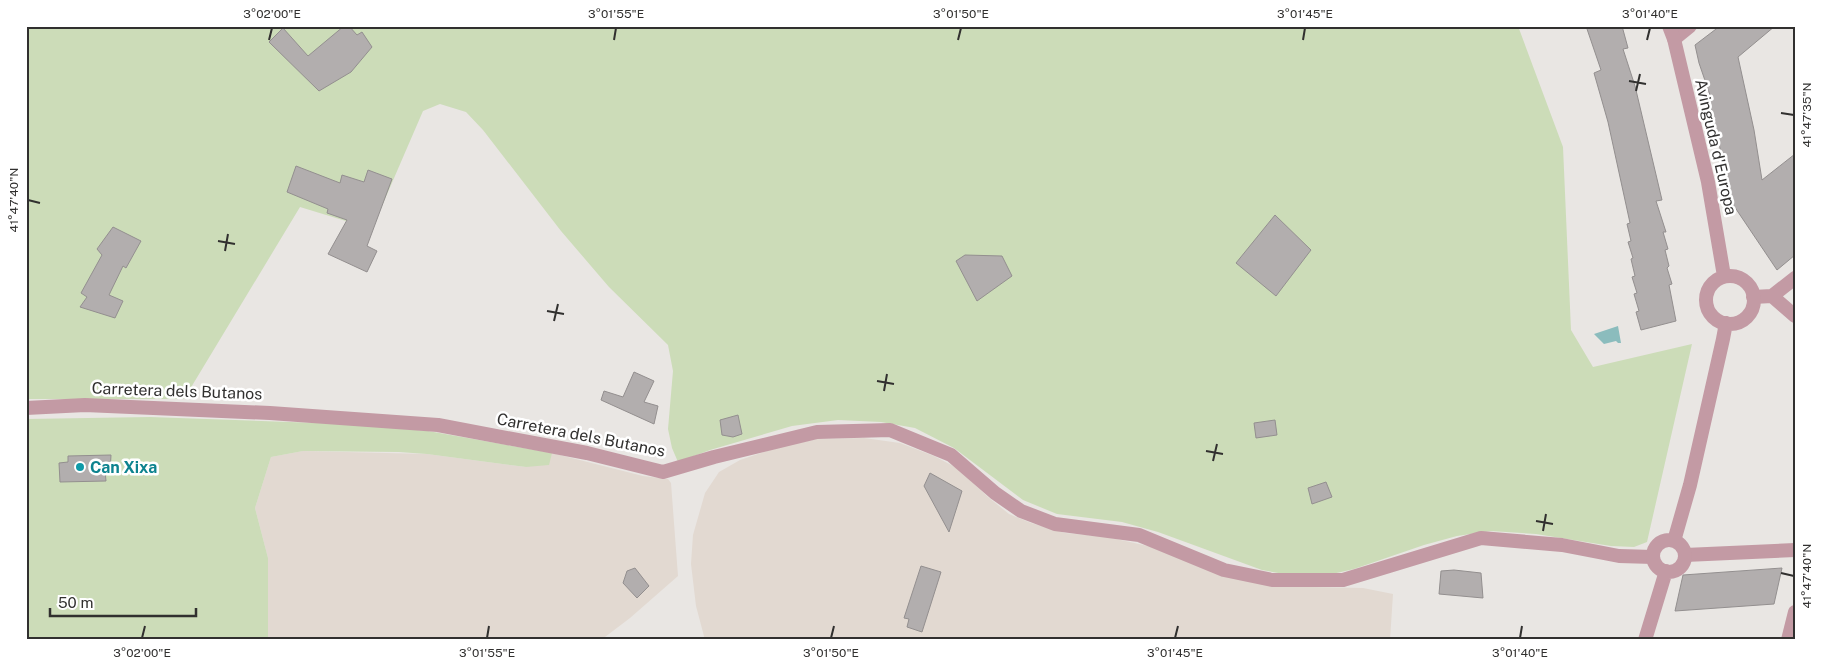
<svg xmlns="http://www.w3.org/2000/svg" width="1821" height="666" viewBox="0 0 1821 666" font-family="'Public Sans',sans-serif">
<rect width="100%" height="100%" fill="#e9e6e3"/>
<path fill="#e2d9d1" d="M 864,438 L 900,443 L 934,456 L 957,468 L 988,497 L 1009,514 L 1031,523 L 1065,533 L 1107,537 L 1157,548 L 1254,583 L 1313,587 L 1363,588 L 1393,594 L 1390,640 L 705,640 L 696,606 L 691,564 L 693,535 L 705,493 L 719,472 L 740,460 L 779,447 L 817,439 Z
M 303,451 L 427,454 L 526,467 L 552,453 L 643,476 L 668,479 L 671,483 L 678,576 L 630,618 L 601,640 L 268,640 L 268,558 L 255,508 L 271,457 Z"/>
<path fill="#ccdcb8" d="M 26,26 L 1518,26 L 1563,147 L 1571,330 L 1593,367 L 1692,344 L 1647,542 L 1634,547 L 1611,546 L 1536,534 L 1491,531 L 1457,536 L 1424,545 L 1354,569 L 1319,577 L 1289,575 L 1262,570 L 1158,532 L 1122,522 L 1057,514 L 1023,500 L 954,448 L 915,428 L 881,422 L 838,420 L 792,426 L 710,450 L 678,462 L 672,448 L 668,429 L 673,371 L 668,345 L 609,287 L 561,231 L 483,130 L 466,112 L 440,104 L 423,111 L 372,229 L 300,207 L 184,399 L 26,399 Z
M 150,417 L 346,424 L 428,431 L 552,453 L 549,465 L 526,467 L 427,454 L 399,452 L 303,451 L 271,457 L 255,508 L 268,558 L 268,640 L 26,640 L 26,419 Z"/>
<path fill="#8bbcbd" d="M 1618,326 L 1621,343 L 1618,343 L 1616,341 L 1604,344 L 1594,334 Z"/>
<path fill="#b2aeae" stroke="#938f8f" d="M 344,26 L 349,26 L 357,35 L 362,32 L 372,47 L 351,72 L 319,91 L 269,42 L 283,28 L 308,56 Z
M 1586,26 L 1622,26 L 1628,48 L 1623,49 L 1635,86 L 1662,200 L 1656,201 L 1666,232 L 1663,232 L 1668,249 L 1665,250 L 1669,266 L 1667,268 L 1672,284 L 1669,285 L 1676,321 L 1641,330 L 1636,312 L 1639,311 L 1634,294 L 1637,293 L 1632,277 L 1635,276 L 1631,259 L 1633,258 L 1628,242 L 1631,241 L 1627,224 L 1630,223 L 1608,122 L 1594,73 L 1601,70 Z
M 1720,26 L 1775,26 L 1738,57 L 1754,130 L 1762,180 L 1795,154 L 1795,255 L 1777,270 L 1732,203 L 1709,98 L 1711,98 L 1699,63 L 1695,45 Z
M 296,166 L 340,183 L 342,175 L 364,182 L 368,170 L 392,179 L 367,246 L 377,251 L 367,272 L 328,254 L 347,220 L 327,213 L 328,209 L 287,192 Z
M 1275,215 L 1311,250 L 1276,296 L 1236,263 Z
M 113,227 L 141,241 L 126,268 L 123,266 L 109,295 L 123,301 L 115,318 L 80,307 L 87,297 L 81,293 L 102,255 L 97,249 Z
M 965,255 L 1002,256 L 1012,276 L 977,301 L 956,261 Z
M 634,372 L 654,381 L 644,402 L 658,406 L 654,424 L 601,400 L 604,391 L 623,397 Z
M 738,415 L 742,434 L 733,437 L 722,435 L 720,420 Z
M 1275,420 L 1277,435 L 1256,438 L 1254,423 Z
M 111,455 L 110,472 L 105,471 L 106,481 L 60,482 L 59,463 L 68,462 L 68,456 Z
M 930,473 L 962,491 L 949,532 L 924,486 Z
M 1326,482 L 1332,497 L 1312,504 L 1308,488 Z
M 921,566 L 941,572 L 922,632 L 907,627 L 909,619 L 904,618 Z
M 635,568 L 649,586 L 637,598 L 623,583 L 627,571 Z
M 1782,568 L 1774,604 L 1675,611 L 1683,575 Z
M 1454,570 L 1481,573 L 1483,598 L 1439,594 L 1441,571 Z"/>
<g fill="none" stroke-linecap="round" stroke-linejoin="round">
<path stroke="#c39aa4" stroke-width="14" d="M 1674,39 L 1690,26
M 1772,296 L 1795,316
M 1772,296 L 1795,278
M 1753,297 L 1772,296
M 26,408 L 85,405 L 270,413 L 438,425 L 587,453 L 663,472 L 714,457 L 817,432 L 890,430 L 951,455 L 995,493 L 1021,511 L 1055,524 L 1139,535 L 1224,570 L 1272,580 L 1343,580 L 1481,538 L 1562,545 L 1619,556 L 1653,557
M 1685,555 L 1795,550
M 1788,640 L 1795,612"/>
<path stroke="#c39aa4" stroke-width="14" d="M 1669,26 L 1674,39 L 1708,182 L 1724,276
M1706 300a24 24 0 1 1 48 0a24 24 0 1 1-48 0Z
M1653 556a16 16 0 1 1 32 0a16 16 0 1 1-32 0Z
M 1674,541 L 1690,485 L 1723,339 L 1726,323
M 1645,640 L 1666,571"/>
</g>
<path fill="none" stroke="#31302f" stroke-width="2" d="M 269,40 L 272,28M 614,40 L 616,28M 958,40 L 961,28M 1303,40 L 1305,28M 1647,40 L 1650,28M 1629,81 L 1646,84M 1636,91 L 1640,74M 1781,113 L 1794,115M 28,200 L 40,203M 218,241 L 235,244M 225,251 L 228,234M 547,311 L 564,314M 554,321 L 558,304M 877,381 L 894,384M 884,391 L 887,374M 1206,451 L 1223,454M 1213,461 L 1217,444M 1536,521 L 1553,524M 1543,531 L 1546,514M 1781,573 L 1794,576M 142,638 L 145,626M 487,638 L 489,626M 831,638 L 834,626M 1175,638 L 1178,626M 1520,638 L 1522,626"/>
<circle fill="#0f9aa8" stroke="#fff" stroke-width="2" cx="80" cy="467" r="5"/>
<g text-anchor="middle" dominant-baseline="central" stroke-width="5" stroke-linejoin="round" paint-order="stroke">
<g font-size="16" fill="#31302f" stroke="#fff">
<text transform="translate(1716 147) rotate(77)">Avinguda d'Europa</text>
<text transform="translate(177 391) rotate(2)">Carretera dels Butanos</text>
<text transform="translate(581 435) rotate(11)">Carretera dels Butanos</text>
</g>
<g font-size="16" font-weight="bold" fill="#0d838f" stroke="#fff" text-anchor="start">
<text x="90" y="467">Can Xixa</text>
</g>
</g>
<rect width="1821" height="666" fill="none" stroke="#ffffff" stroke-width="55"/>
<path d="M50 608v8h146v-8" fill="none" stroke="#31302f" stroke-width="2.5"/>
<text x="58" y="608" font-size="15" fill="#31302f" stroke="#ffffff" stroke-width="4" paint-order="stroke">50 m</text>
<rect x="28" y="28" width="1766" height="610" fill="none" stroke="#31302f" stroke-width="2"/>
<g font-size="12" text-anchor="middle" fill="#31302f">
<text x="272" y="18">3°02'00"E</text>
<text x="616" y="18">3°01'55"E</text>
<text x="961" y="18">3°01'50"E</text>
<text x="1305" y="18">3°01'45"E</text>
<text x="1650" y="18">3°01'40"E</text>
<text transform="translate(1807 115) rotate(-90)" y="4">41°47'35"N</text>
<text transform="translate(14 200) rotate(-90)" y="4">41°47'40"N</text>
<text transform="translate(1807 576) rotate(-90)" y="4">41°47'40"N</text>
<text x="142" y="657">3°02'00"E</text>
<text x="487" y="657">3°01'55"E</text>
<text x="831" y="657">3°01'50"E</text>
<text x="1175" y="657">3°01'45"E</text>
<text x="1520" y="657">3°01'40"E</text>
</g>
</svg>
